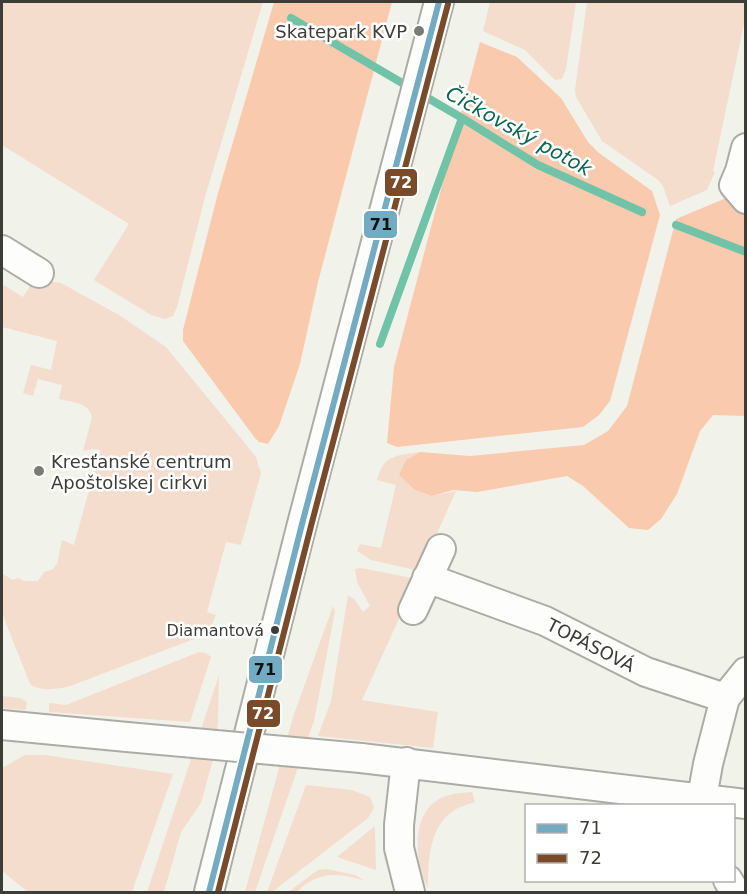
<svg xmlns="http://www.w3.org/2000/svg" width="747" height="894" viewBox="0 0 747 894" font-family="'DejaVu Sans',sans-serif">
<rect width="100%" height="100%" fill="#f1f2ea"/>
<path fill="#f4ddcd" d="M 2,2 L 263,2 L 205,197 L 177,307 L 173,316 L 165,319 L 151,315 L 94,280 L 129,224 L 2,145 Z
M 490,2 L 576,2 L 566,69 L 562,79 L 555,80 L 525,50 L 483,31 Z
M 587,2 L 745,2 L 745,19 L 713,171 L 715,172 L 707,190 L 670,206 L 663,186 L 658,180 L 602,141 L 576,97 L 575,90 Z
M 45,281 L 61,283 L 119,315 L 166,347 L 248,447 L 256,457 L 261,473 L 241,545 L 226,542 L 207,612 L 216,615 L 209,631 L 202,636 L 70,686 C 58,689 41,692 30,684 L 2,613 L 3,574 L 13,580 L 18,578 L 24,581 L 38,581 L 44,572 L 53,569 L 57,564 L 62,540 L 74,545 L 100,450 L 94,449 L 83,451 L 92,417 C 89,402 71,402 59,399 L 62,385 L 38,379 L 33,396 L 23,393 L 31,365 L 51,370 L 57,341 L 2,327 L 2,284 L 23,297 L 32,283 Z
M 420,452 L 406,460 L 415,490 L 432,496 L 456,491 L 420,571 L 371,560 L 357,551 L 360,544 L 381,548 L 396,485 L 377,480 C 384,454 396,456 420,452 Z
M 361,568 L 417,579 L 362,700 L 438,712 L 433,748 L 318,736 L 331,701 L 348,595 L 354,599 L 363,612 L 370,606 L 357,582 L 355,569 Z
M 333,606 L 335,611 L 314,721 L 255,892 L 245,892 L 293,717 Z
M 199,652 L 206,653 L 211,657 L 190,722 L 49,712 L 49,703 L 66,705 Z
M 219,675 L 218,722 L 215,752 L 201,803 L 181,832 L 164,892 L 147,892 Z
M 2,696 L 20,698 L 27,702 L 26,710 L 2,708 Z
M 25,755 L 45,755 L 173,774 L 132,892 L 28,892 L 2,871 L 2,768 Z
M 306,785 L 352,790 L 370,797 L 374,808 L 368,818 L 272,892 L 267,892 Z
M 472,792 L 475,802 C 469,804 462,806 456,809 C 429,825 428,860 428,888 C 416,865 411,824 432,804 C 443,794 458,793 472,792 Z
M 375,826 L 376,870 L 337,857 Z
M 326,869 L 355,875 L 365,881 C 340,872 316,871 297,892 L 288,892 L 318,870 Z"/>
<path fill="#f9caad" d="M 274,2 L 392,2 L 318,282 L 300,364 L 279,426 L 268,444 L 259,442 L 255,438 L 183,341 L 183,330 L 218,193 Z
M 480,42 L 517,57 L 561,98 L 588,142 L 599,153 L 652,191 L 660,215 L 610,401 L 599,415 L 583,427 L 397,447 L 387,443 L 394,367 Z
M 731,196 L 745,211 L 745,416 L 713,415 L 700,431 L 677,494 L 661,519 L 648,530 L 629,528 L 583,486 L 567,476 L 477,492 L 453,490 L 432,496 L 415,490 L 399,475 L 406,460 L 420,452 L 470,456 L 584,445 L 608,431 L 627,406 L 676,219 Z"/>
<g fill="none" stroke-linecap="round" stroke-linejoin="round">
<path stroke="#70c3a7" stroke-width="8" d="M 291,18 L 462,118 L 538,165 L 642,212
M 676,225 L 746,252
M 380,344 L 462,118"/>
<g stroke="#acaca6" stroke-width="32">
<path id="minor" d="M 746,148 L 740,171 L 734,185 L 746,199
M 2,250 L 39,273
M 427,578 L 545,621 L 646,672 L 725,698 L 746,672
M 413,610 L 441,549
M 2,725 L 127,737
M 361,758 L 746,804
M 406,762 L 399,825 L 399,848 L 410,892
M 702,798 L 708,764 L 725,698
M 728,880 L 735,892
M 209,892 L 302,524 L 439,2"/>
</g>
<use href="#minor" stroke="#fdfdfc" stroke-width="28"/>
<g stroke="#acaca6" stroke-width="32" stroke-linecap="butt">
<path id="minor-bridge" d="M 127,737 L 361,758"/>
</g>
<use href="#minor-bridge" stroke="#fdfdfc" stroke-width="28"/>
<g stroke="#fff" stroke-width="10">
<path id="bus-1" d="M 209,892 L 302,524 L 439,2"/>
</g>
<g stroke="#fff" stroke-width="10">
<path id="bus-2" d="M 218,892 L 311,526 L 448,4"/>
</g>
<use href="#bus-1" stroke="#73abc2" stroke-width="6"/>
<use href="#bus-2" stroke="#7a4b2a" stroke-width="6"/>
</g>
<g fill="#7b7c76" stroke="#fff" stroke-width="2">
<circle cx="419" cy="31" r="6"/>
<circle cx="39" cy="471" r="6"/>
</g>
<circle fill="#3c3d37" stroke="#fff" stroke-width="2" cx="275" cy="630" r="5"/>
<g text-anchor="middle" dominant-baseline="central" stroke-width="5" stroke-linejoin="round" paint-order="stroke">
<g font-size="16" fill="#3c3d37" stroke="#fff" text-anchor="end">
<text x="264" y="630">Diamantová</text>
</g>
<g font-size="18" fill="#3c3d37" stroke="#fff" text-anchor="end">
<text x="407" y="31">Skatepark KVP</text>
<text x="51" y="461" text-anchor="start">Kresťanské centrum<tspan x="51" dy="21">Apoštolskej cirkvi</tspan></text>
</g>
<g font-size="18" fill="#3c3d37" stroke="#fff">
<text transform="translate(591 645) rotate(27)">TOPÁSOVÁ</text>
</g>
<g font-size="20" font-style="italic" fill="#0a674e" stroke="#fff">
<text transform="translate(519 131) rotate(29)">Čičkovský potok</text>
</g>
</g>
<g stroke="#fff" stroke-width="2">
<rect x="384" y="168" width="34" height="29" rx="6" fill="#7a4b2a"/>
<rect x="363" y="210" width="35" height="29" rx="6" fill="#73abc2"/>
<rect x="248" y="655" width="35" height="29" rx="6" fill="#73abc2"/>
<rect x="246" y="699" width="35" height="29" rx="6" fill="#7a4b2a"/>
</g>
<g font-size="16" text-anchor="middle" font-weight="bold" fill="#fff">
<text x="401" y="188">72</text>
<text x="263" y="719">72</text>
</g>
<g font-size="16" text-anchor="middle" font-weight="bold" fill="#111">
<text x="381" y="230">71</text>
<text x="265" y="675">71</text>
</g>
<rect width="747" height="894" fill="none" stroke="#3c3d37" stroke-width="6"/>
<rect x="525" y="804" width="210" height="78" fill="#ffffff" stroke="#b1b1af" stroke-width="1.5"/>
<rect x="537" y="824" width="30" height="9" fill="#73abc2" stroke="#b1b1af" stroke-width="1.5"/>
<text x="579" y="834" font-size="18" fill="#3c3d37">71</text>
<rect x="537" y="854" width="30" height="9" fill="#7a4b2a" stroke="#b1b1af" stroke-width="1.5"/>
<text x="579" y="864" font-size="18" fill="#3c3d37">72</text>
</svg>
